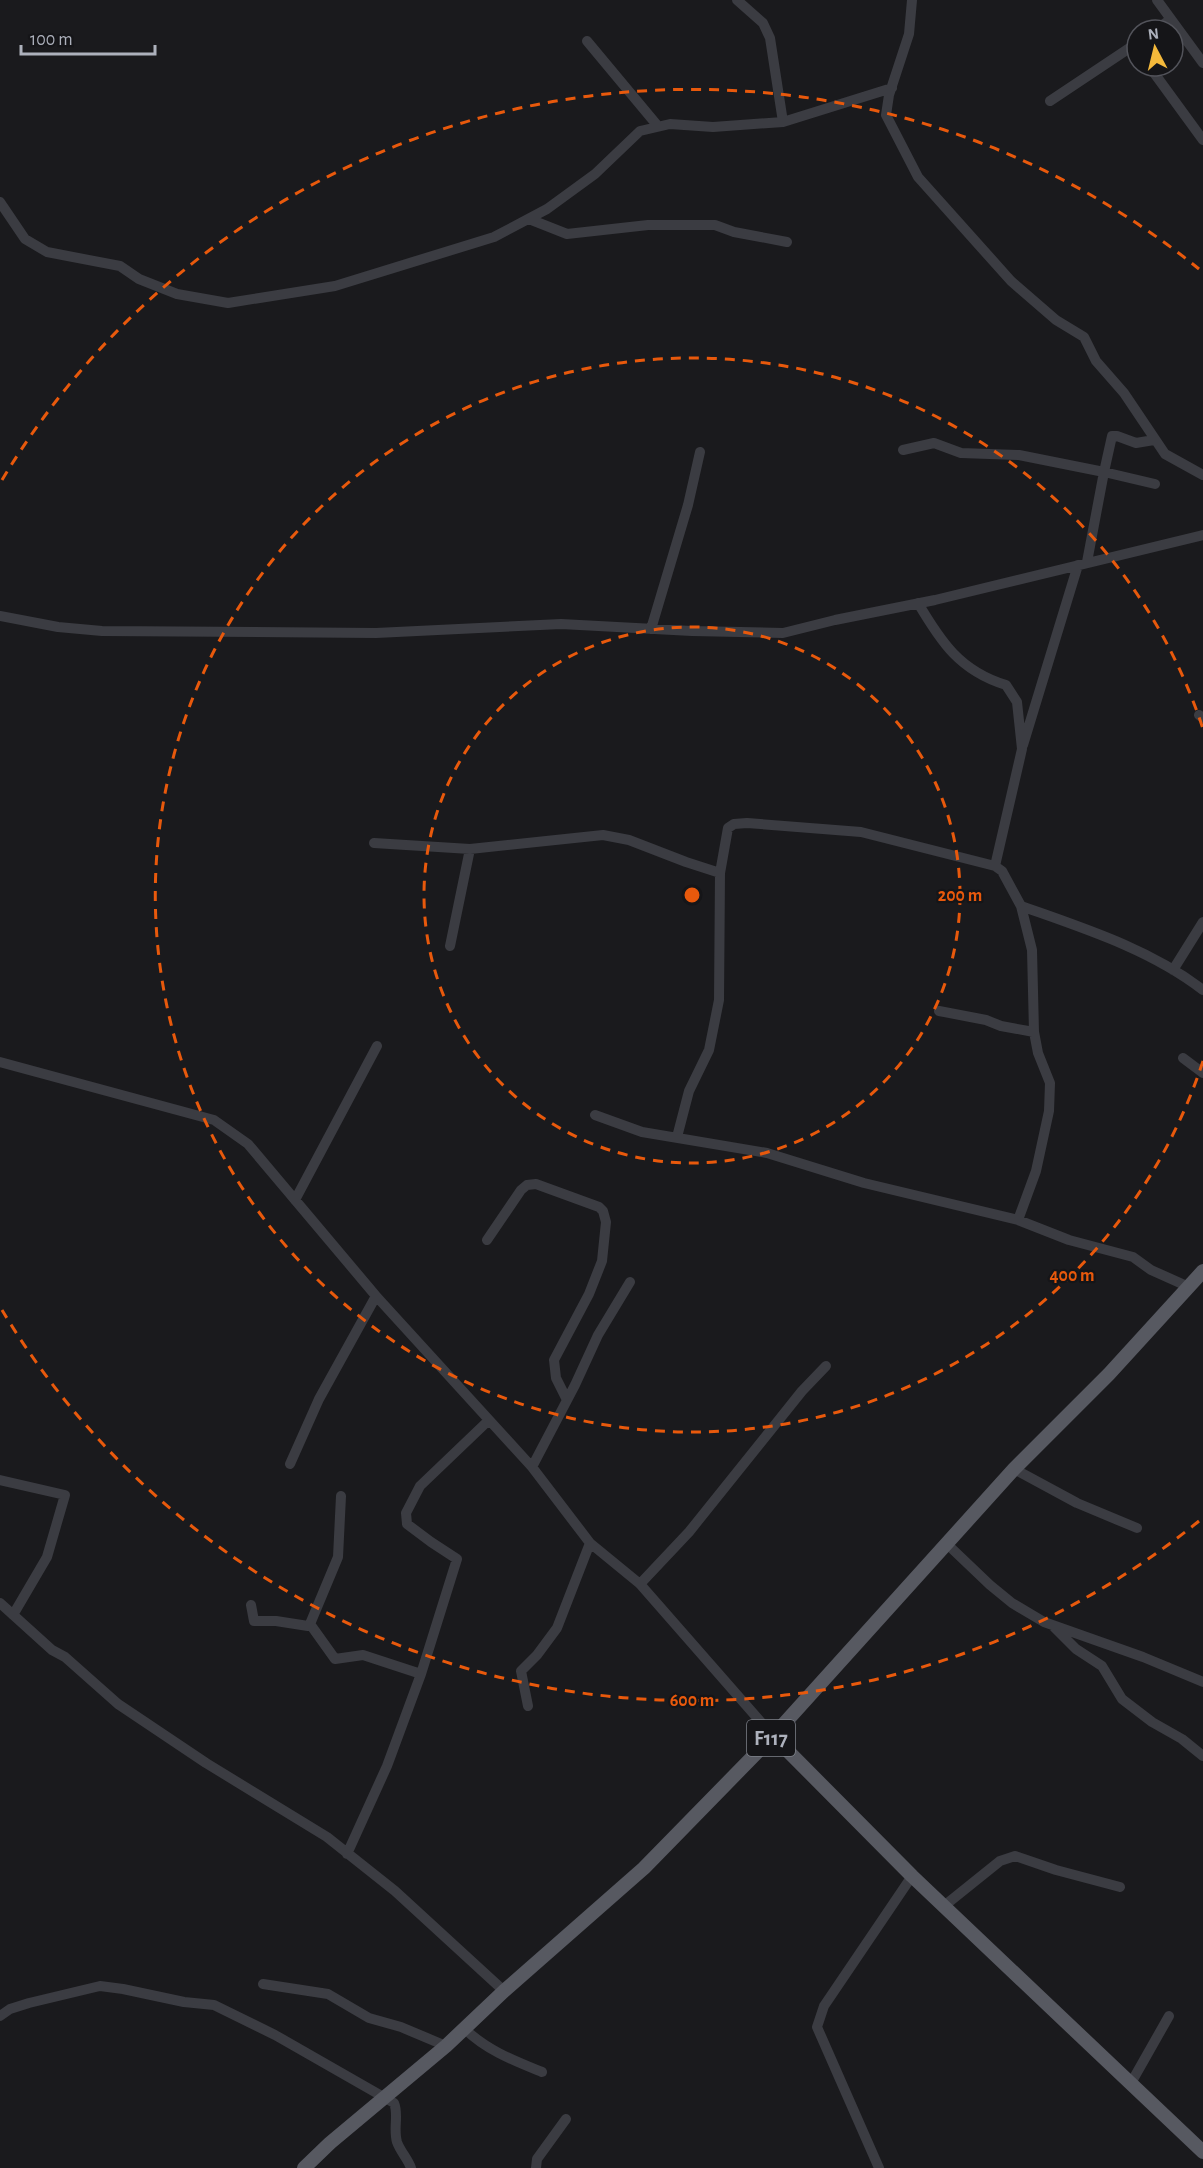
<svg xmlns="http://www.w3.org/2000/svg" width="1203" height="2168" viewBox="0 0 1203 2168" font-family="'Alegreya Sans',sans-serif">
<rect width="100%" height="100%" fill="#1a1a1d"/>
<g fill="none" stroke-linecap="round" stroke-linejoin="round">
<path stroke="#3b3c42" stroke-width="10" d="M 737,0 L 763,23 L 770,38 L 783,122
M 912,0 L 909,34 L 889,95 L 886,115 L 918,177 L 1011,281 L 1056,320 L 1084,337 L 1096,361 L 1124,393 L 1165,454 L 1203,475
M 1157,0 L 1203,63
M 1155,30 L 1171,19
M 587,41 L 657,125
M 1149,66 L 1203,140
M 1050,101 L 1137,43
M 0,202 L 25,239 L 47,252 L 120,266 L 139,279 L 177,294 L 228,303 L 335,286 L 494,237 L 547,209 L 595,174 L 640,131 L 670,124 L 713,127 L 783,122 L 892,88
M 529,219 L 567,234 L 648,225 L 715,225 L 734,232 L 787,242
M 1154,440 L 1136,443 L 1117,436 L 1112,436 L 1104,472 L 1155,484
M 903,450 L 934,443 L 961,453 L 1019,455 L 1104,472 L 1087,562
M 918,603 C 941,642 960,671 1006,685 L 1017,702 L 1022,749 L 995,866
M 0,616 L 58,627 L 102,631 L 376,633 L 561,624 L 692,631 L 783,633 L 835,620 L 935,600 L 1203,535
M 651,629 L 688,505 L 700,452
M 1199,715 L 1203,718
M 1023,745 L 1078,565
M 374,843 L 470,849 L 603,835 L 629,840 L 686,862 L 720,873
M 450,946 L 470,849
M 1173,970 L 1203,922
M 939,1011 L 986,1020 L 1001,1026 L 1034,1032
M 1183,1058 L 1203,1073
M 0,1062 L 214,1120 L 248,1144 L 376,1296 L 532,1467 L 590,1543 L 640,1584 L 773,1736
M 595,1115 L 642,1132 L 767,1153 L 864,1183 L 1018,1220 L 1069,1240 L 1133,1257 L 1151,1270 L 1189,1287
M 677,1137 L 689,1091 L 709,1050 L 719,1000 L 720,873 L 728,828 L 734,824 L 747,823 L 861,832 L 995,866 L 1002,871 L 1021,906
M 295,1200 L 377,1046
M 1018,1220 L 1036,1171 L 1049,1111 L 1050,1083 L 1038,1053 L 1034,1032 L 1032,950 L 1021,906 C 1083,928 1150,949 1203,990
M 487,1240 L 521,1190 L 527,1185 L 536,1184 L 599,1207 L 603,1211 L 606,1222 L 602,1261 L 589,1294 L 554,1360 L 556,1378 L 567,1400
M 290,1464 L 319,1399 L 376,1296
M 532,1467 L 575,1385 L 598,1335 L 630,1282
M 1014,1469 L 1077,1503 L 1137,1528
M 0,1480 L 65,1495 L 47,1557 L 13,1615
M 947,1544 L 990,1585 L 1012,1603 L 1044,1622 L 1143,1657 L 1203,1682
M 640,1584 L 689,1532 L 802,1391 L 826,1366
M 0,1603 L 52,1650 L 65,1657 L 118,1704 L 206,1763 L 327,1837 L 395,1891 L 504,1991
M 251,1605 L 254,1621 L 276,1621 L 308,1626 L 310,1624
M 310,1624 L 335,1659 L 363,1655 L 421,1674 L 457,1559 L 431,1542 L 407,1524 L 406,1513 L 420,1486 L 489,1420
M 310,1624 L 338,1557 L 341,1496
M 1054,1627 L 1076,1649 L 1102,1666 L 1122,1699 L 1152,1722 L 1182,1739 L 1203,1756
M 528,1706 L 521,1671 L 537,1655 L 557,1628 L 590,1543
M 347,1854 L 387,1766 L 421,1674
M 944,1906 L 1000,1861 L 1015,1856 L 1056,1870 L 1120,1887
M 263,1984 L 328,1994 L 369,2018 L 401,2027 L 446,2046
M 0,2016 L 10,2009 L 29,2003 L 100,1986 L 123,1989 L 184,2002 L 214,2005 L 275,2035 L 394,2103 C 399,2114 393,2129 397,2142 C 400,2151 408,2159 411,2168
M 465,2029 C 486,2050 515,2061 542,2072
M 1131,2083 L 1169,2016
M 536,2168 L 537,2159 L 566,2119
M 879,2168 L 817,2027 L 824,2006 L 912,1876"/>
<path stroke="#575961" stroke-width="14" d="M 773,1736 L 912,1876 L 1203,2152
M 304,2168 L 330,2143 L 446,2046 L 504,1991 L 644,1868 L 773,1736 L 1014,1469 L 1109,1374 L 1203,1271"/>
</g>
<g fill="none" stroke="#e8590c" stroke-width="3" stroke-dasharray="10 8">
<circle cx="692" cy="895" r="268"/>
<path d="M1203 1061A537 537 0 1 1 1203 729"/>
<path d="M1199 1521A805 805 0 0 1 2 1310M2 480A805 805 0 0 1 1199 269"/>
</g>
<g text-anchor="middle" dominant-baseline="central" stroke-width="4.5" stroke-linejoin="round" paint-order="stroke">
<rect fill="#151518" stroke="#7f828b" stroke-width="1.5" x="747" y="1720" width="48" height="36" rx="4.5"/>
<g font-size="21" font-weight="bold" fill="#adb1bc">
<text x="771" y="1738">F117</text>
</g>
</g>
<circle cx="692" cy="895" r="9" fill="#e8590c" stroke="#151518" stroke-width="3"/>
<g font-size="18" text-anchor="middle" font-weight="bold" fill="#e8590c" stroke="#151518" stroke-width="4.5" stroke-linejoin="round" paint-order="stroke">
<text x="960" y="901">200 m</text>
<text x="1072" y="1281">400 m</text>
<text x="692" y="1706">600 m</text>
</g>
<g transform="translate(1155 48) rotate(353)"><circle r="28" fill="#151518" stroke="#52535a" stroke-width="1.5"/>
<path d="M0-4.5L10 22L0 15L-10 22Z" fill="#f4b93b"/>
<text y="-9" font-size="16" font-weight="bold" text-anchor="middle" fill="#adb1bc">N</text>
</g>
<path d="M21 45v9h134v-9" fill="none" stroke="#adb1bc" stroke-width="3"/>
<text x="30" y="45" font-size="18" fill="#adb1bc" stroke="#151518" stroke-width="4.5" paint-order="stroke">100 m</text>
</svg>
